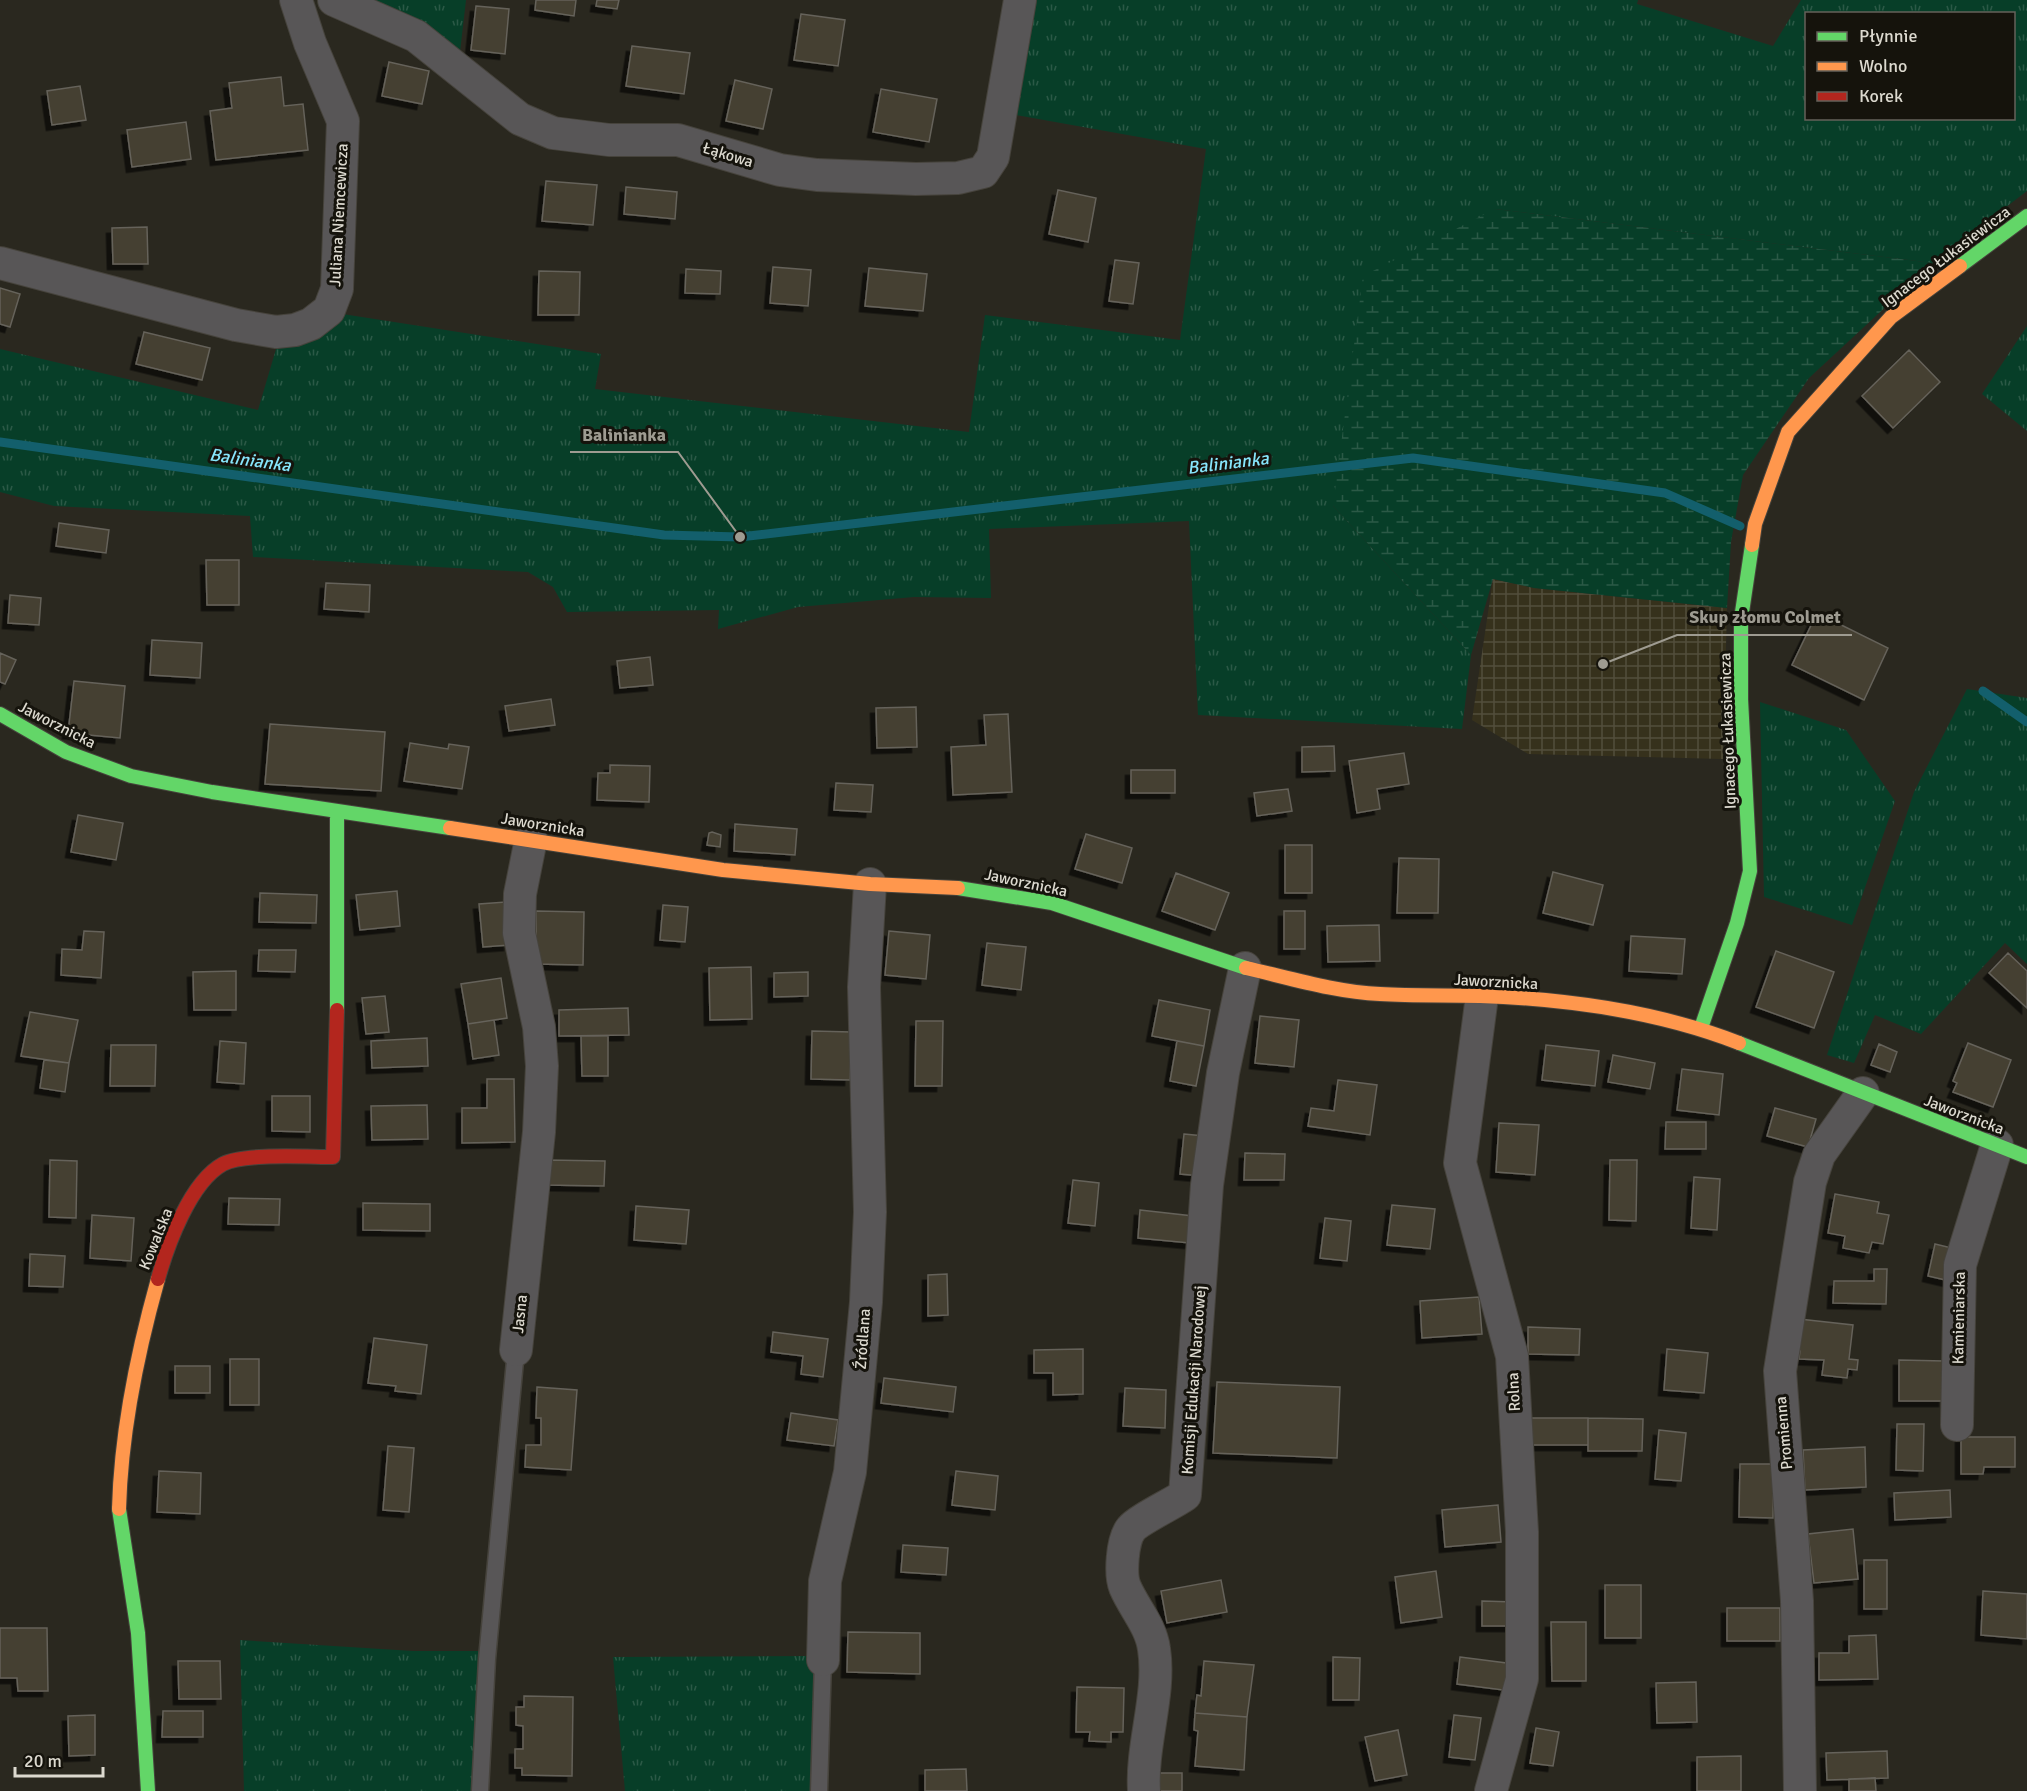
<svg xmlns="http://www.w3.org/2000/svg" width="2027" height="1791" viewBox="0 0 2027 1791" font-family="Signika,sans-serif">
<defs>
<pattern id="industrial-grid" width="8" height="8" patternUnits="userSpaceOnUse" patternTransform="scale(1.5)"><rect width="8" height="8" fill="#36311c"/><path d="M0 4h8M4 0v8" fill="none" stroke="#524e3c"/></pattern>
<pattern id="grass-tufts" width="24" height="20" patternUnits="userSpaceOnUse" patternTransform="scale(1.5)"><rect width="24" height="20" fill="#073e28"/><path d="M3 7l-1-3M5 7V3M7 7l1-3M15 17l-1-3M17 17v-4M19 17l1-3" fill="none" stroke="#2b5946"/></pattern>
<pattern id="wetland-marsh" width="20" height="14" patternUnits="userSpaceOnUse" patternTransform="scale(1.5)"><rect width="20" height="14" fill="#073e28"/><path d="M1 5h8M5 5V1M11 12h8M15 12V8" fill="none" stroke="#2b5946"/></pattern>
<filter id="shadow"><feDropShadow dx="-5.5" dy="5.5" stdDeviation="0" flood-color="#0009"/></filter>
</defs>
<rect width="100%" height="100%" fill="#2a281f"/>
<path fill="url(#industrial-grid)" d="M 1493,579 L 1534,588 L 1727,608 L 1723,759 L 1528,754 L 1472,720 Z"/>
<path fill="url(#grass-tufts)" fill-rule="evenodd" d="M 375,0 L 466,0 L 460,52 L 433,30 Z
M 1029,0 L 1638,0 L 1637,4 L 1773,46 L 1801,0 L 2027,0 L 2027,191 L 1933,263 L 1495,209 L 1333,506 L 1471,655 L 1462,729 L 1198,715 L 1189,521 L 989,529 L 991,598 L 914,597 L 798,607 L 718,629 L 719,610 L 567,612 L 553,587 L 528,572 L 253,557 L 250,516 L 54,506 L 0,492 L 0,349 L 258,410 L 279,339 L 336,313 L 601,354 L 595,389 L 969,432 L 985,315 L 1180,340 L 1206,149 L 1010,114 ZM 1806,14 L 2014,14 L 2014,118 L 1806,118 Z
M 2027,326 L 2027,431 L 1982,394 Z
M 1967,689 L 2027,698 L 2027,964 L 2005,943 L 1921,1034 L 1875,1015 L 1854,1063 L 1827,1055 L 1914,792 Z
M 1760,702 L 1846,730 L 1895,801 L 1852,925 L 1764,897 Z
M 240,1640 L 413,1651 L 479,1651 L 472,1791 L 244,1791 Z
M 816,1656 L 812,1791 L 625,1791 L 613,1657 Z"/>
<path fill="url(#wetland-marsh)" d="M 1495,209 L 1933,263 L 1809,378 L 1743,475 L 1731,542 L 1727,608 L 1534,588 L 1493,579 L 1471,655 L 1333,506 L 1363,276 Z"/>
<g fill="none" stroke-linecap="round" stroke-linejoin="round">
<path stroke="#135f6c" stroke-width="9" d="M 0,442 L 664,535 L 740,537 L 1413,458 L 1665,493 L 1740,526
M 1983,691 L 2027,722"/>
</g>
<path fill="#453f31" stroke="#65625a" stroke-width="1.5" filter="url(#shadow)" d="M 536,0 L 576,0 L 574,16 L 535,10 Z
M 597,0 L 619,0 L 617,9 L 596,6 Z
M 476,6 L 509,9 L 505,54 L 471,50 Z
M 801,14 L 845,20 L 838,66 L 794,60 Z
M 632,46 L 690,53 L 684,94 L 626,86 Z
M 389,62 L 429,71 L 422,104 L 382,96 Z
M 281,77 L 284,106 L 303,104 L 308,150 L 216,160 L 210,111 L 232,108 L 229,83 Z
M 735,80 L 772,89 L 763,129 L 726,121 Z
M 80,86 L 86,120 L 52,125 L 47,91 Z
M 881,89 L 937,99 L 929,142 L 873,132 Z
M 186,122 L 191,159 L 132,167 L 127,130 Z
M 546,181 L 597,185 L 593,225 L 542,221 Z
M 626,187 L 677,192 L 675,219 L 624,214 Z
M 1058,190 L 1096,198 L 1088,242 L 1049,234 Z
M 147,227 L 148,264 L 113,264 L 112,228 Z
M 1115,260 L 1139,263 L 1133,304 L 1109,301 Z
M 773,267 L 811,270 L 808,306 L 770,303 Z
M 869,268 L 927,274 L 923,311 L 865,306 Z
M 686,269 L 721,271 L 720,294 L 685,293 Z
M 539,271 L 580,272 L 579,315 L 538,315 Z
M 0,288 L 20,294 L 10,327 L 0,324 Z
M 144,332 L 210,348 L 202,380 L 136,364 Z
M 1909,350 L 1940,382 L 1893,428 L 1862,396 Z
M 59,523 L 109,530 L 106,553 L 56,546 Z
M 206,560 L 239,560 L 239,605 L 207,605 Z
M 326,583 L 370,585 L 369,612 L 324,609 Z
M 10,595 L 41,598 L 39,625 L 8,623 Z
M 1817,613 L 1888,648 L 1864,700 L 1792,665 Z
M 152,640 L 202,643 L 200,678 L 150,675 Z
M 0,653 L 16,660 L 5,684 L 0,682 Z
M 650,657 L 653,685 L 620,688 L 617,661 Z
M 74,681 L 125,686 L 120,738 L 68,733 Z
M 551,699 L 555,725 L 509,731 L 505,706 Z
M 916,707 L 917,747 L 877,748 L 876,708 Z
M 1008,714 L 1012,792 L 953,795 L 951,747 L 986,745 L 984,715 Z
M 270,724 L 385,732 L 381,791 L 265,784 Z
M 410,743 L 448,749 L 449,744 L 469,747 L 462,789 L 404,781 Z
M 1334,746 L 1335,771 L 1302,772 L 1302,747 Z
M 1404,753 L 1409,784 L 1377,789 L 1380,809 L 1357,813 L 1349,761 Z
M 610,765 L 650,766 L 649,802 L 597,800 L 598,773 L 610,773 Z
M 1131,770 L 1175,770 L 1175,793 L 1131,793 Z
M 836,783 L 873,785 L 871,812 L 834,810 Z
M 1288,789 L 1292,811 L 1257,816 L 1254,793 Z
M 78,815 L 123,823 L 116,860 L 71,852 Z
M 735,824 L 797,829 L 795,855 L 734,851 Z
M 712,832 L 721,835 L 720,847 L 707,845 L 709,833 Z
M 1086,834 L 1132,848 L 1122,883 L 1075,869 Z
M 1285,845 L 1312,845 L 1312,893 L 1285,893 Z
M 1399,858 L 1439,859 L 1438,913 L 1397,913 Z
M 1553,872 L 1603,885 L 1593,925 L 1543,913 Z
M 1176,873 L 1229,893 L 1215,930 L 1162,911 Z
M 397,891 L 400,926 L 360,930 L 356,895 Z
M 260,893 L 317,895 L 316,923 L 259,922 Z
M 506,902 L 509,945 L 483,947 L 479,904 Z
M 663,905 L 688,907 L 685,942 L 660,940 Z
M 536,911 L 584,912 L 583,965 L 536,964 Z
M 1284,911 L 1305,911 L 1305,949 L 1284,949 Z
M 1379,925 L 1380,961 L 1328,962 L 1327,926 Z
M 84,931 L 104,932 L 101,978 L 61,975 L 62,949 L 82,950 Z
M 889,931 L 930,935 L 926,979 L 885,975 Z
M 1631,936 L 1685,939 L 1682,974 L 1629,971 Z
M 987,943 L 1026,947 L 1021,990 L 982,985 Z
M 259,950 L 296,950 L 295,972 L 258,971 Z
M 1776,951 L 1834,972 L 1814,1028 L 1756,1007 Z
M 2008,953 L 2027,971 L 2027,1008 L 1989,973 Z
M 751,967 L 752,1019 L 710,1020 L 709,968 Z
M 236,971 L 236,1010 L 194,1010 L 193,972 Z
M 808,972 L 808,996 L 774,997 L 774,973 Z
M 501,978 L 507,1018 L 468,1024 L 461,984 Z
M 385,996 L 389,1032 L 366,1034 L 362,998 Z
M 1159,1000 L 1210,1010 L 1204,1046 L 1152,1036 Z
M 628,1008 L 629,1035 L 559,1036 L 559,1010 Z
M 30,1012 L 78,1020 L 69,1063 L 21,1056 Z
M 1260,1016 L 1299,1020 L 1294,1067 L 1255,1063 Z
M 494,1020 L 499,1055 L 473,1059 L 468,1024 Z
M 916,1021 L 943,1021 L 942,1086 L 915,1086 Z
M 812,1031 L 851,1032 L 850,1080 L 811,1079 Z
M 581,1036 L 608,1036 L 608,1076 L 582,1076 Z
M 427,1038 L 428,1066 L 372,1068 L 371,1041 Z
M 220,1041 L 246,1043 L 244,1084 L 217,1082 Z
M 1177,1041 L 1204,1046 L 1196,1086 L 1170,1081 Z
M 1968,1043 L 2011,1060 L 1993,1107 L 1953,1092 L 1957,1083 L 1953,1081 Z
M 1879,1044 L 1897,1052 L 1890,1072 L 1871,1065 Z
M 111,1045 L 156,1045 L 155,1086 L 110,1086 Z
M 1546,1045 L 1599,1051 L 1595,1086 L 1542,1080 Z
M 1613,1055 L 1655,1063 L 1650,1089 L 1608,1082 Z
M 44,1060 L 69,1063 L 65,1092 L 40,1088 Z
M 1682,1069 L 1723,1074 L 1719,1115 L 1677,1110 Z
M 487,1079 L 514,1079 L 515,1142 L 462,1143 L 462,1108 L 487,1108 Z
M 1338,1080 L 1377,1085 L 1370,1135 L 1308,1126 L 1311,1108 L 1334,1111 Z
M 272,1096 L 310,1096 L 310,1132 L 272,1131 Z
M 427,1105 L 428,1139 L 372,1140 L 371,1106 Z
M 1775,1108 L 1816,1119 L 1808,1147 L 1767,1136 Z
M 1666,1122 L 1706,1122 L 1706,1149 L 1665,1149 Z
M 1499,1123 L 1539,1125 L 1535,1175 L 1496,1172 Z
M 1184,1134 L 1204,1136 L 1201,1176 L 1180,1174 Z
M 1245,1153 L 1285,1154 L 1284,1180 L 1244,1180 Z
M 50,1160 L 77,1161 L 76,1218 L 49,1217 Z
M 546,1160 L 605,1161 L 604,1186 L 545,1185 Z
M 1610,1160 L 1637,1160 L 1636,1221 L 1609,1220 Z
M 1694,1177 L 1720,1179 L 1717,1230 L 1691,1228 Z
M 1073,1180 L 1099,1183 L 1095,1226 L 1068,1223 Z
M 1835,1194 L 1879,1202 L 1877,1213 L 1889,1215 L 1883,1244 L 1872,1242 L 1869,1253 L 1843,1248 L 1845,1236 L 1828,1233 Z
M 229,1198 L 280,1199 L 279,1225 L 228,1224 Z
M 363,1203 L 430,1204 L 430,1231 L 363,1230 Z
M 1392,1205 L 1435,1209 L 1430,1249 L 1387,1245 Z
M 636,1206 L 689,1210 L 686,1244 L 634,1240 Z
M 1140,1210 L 1193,1216 L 1190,1243 L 1138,1238 Z
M 92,1215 L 134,1218 L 131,1261 L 90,1258 Z
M 1325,1218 L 1351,1221 L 1347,1261 L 1320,1258 Z
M 1935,1244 L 1956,1249 L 1950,1281 L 1928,1276 Z
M 30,1254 L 65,1256 L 63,1287 L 29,1286 Z
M 1874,1269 L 1887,1269 L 1886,1304 L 1833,1303 L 1834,1281 L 1874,1281 Z
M 947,1274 L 948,1315 L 928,1316 L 928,1275 Z
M 1479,1297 L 1482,1334 L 1422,1338 L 1420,1301 Z
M 1799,1319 L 1853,1325 L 1849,1359 L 1858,1360 L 1857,1370 L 1848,1369 L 1847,1378 L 1822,1375 L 1824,1360 L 1799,1359 L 1800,1351 L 1796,1350 Z
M 1528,1327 L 1580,1329 L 1579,1355 L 1528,1354 Z
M 773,1332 L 828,1339 L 823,1377 L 801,1374 L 803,1356 L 771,1352 Z
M 374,1338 L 427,1345 L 421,1394 L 395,1391 L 396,1386 L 368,1383 Z
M 1083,1349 L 1083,1394 L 1053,1395 L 1053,1373 L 1034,1373 L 1034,1350 Z
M 1667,1349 L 1708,1353 L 1704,1393 L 1664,1390 Z
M 230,1359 L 259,1359 L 259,1405 L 230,1405 Z
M 1899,1360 L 1944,1361 L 1944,1401 L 1899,1401 Z
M 175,1366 L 210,1366 L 210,1393 L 175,1393 Z
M 884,1378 L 956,1387 L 953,1412 L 881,1403 Z
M 1217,1382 L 1340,1387 L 1337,1458 L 1213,1453 Z
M 537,1387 L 577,1390 L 571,1470 L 525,1467 L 526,1445 L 541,1445 L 541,1418 L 536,1418 Z
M 1125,1388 L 1166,1390 L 1165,1428 L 1123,1426 Z
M 791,1413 L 838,1420 L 834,1446 L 787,1440 Z
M 1527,1418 L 1588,1418 L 1588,1445 L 1527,1445 Z
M 1588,1418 L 1643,1419 L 1642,1451 L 1588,1451 Z
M 1897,1424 L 1924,1424 L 1923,1471 L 1896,1470 Z
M 1659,1430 L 1686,1433 L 1681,1481 L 1655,1479 Z
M 1961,1437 L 2015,1437 L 2015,1467 L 1984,1467 L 1983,1474 L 1961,1474 Z
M 388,1446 L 414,1448 L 409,1512 L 383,1510 Z
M 1865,1447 L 1866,1487 L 1805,1490 L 1803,1450 Z
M 1740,1464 L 1774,1464 L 1773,1518 L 1739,1517 Z
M 159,1471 L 201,1473 L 200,1514 L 157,1512 Z
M 956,1471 L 998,1476 L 995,1510 L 952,1505 Z
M 1950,1490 L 1951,1517 L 1895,1520 L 1894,1493 Z
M 1498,1505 L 1501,1542 L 1445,1547 L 1442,1510 Z
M 1853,1529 L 1858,1579 L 1814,1583 L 1808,1534 Z
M 903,1545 L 948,1548 L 946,1575 L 901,1572 Z
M 1864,1560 L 1887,1560 L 1887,1609 L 1864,1609 Z
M 1436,1571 L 1442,1617 L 1401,1623 L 1395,1577 Z
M 1221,1580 L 1227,1612 L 1167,1623 L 1161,1591 Z
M 1605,1585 L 1641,1585 L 1641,1638 L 1605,1638 Z
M 1983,1591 L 2027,1594 L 2027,1639 L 1981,1635 Z
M 1482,1601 L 1515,1602 L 1515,1626 L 1482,1626 Z
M 1727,1608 L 1780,1608 L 1780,1641 L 1727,1641 Z
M 1551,1622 L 1586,1622 L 1586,1681 L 1552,1681 Z
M 0,1628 L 47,1628 L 48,1691 L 18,1691 L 17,1678 L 0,1678 Z
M 848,1632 L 920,1633 L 920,1674 L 847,1672 Z
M 1876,1635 L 1878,1679 L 1819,1680 L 1819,1653 L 1849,1653 L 1849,1636 Z
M 1333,1657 L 1360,1658 L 1359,1700 L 1333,1700 Z
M 1460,1657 L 1514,1664 L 1511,1691 L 1457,1684 Z
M 178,1661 L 220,1661 L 221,1699 L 179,1699 Z
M 1204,1661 L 1254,1665 L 1247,1717 L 1195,1713 L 1197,1695 L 1201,1696 Z
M 1696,1682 L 1697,1722 L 1657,1723 L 1656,1683 Z
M 1077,1687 L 1124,1688 L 1123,1732 L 1111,1732 L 1111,1742 L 1089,1741 L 1090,1732 L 1076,1732 Z
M 524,1696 L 573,1697 L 572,1776 L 522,1775 L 522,1768 L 515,1768 L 515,1749 L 523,1749 L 523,1726 L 516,1725 L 516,1707 L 524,1707 Z
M 163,1711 L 203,1711 L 203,1737 L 162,1737 Z
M 1195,1713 L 1247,1717 L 1244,1770 L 1195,1766 L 1198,1731 L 1194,1730 Z
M 95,1715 L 95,1755 L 69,1756 L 68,1716 Z
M 1454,1715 L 1481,1718 L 1475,1760 L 1449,1757 Z
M 1536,1728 L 1559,1732 L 1553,1766 L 1530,1763 Z
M 1398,1730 L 1407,1775 L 1375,1781 L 1365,1737 Z
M 1887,1751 L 1888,1778 L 1827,1780 L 1826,1753 Z
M 1741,1756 L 1741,1791 L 1697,1791 L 1697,1757 Z
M 966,1769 L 967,1791 L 925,1791 L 925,1770 Z
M 1156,1773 L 1182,1773 L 1182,1791 L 1156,1791 Z
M 1875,1778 L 1876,1791 L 1849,1791 L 1849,1779 Z"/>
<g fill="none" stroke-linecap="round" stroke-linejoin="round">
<g stroke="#46433c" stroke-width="19">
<path id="lane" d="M 480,1791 L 487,1659 L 516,1350
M 819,1791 L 823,1660"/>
</g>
<g stroke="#46433c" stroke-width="34">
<path id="street" d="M 334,0 L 416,36 L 520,119 L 553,133 L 609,140 L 678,140 L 780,170 L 817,175 L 916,179 L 958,178 L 983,172 L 993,157 L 1020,0
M 0,263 L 236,325 L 276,332 L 295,330 L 311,324 L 329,310 L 337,289 L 343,121 L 310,43 L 296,0
M 1482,996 L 1460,1163 L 1512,1356 L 1522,1532 L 1522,1679 L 1491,1791
M 516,1350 L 539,1132 L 542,1066 L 539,1027 L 519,933 L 520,894 L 531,839
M 1957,1425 L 1960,1265 L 1997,1145
M 823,1660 L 825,1581 L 850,1472 L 866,1302 L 870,1212 L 864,987 L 870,884
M 1144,1791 C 1141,1745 1161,1694 1154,1649 C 1151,1626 1134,1608 1125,1587 C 1120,1575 1122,1540 1131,1529 C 1138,1520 1174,1503 1185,1495 L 1207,1185 L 1223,1073 L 1245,968
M 1800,1791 L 1797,1601 L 1780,1371 L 1810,1182 L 1819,1155 L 1863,1093"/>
</g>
<g stroke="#46433c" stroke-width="16">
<path id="fast" d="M 1960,266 L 2027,216
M 0,714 L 66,752 L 131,776 L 212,792 L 450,828
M 958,888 L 1052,903 L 1246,968
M 337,1010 L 337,812
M 1701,1028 L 1737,923 L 1750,871 L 1741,699 L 1741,619 L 1752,545
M 1739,1043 L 2027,1157
M 119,1509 L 138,1633 L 148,1791"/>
</g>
<g stroke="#46433c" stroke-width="16">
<path id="slow" d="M 1752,545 L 1755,524 L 1788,432 L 1891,317 L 1960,266
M 450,828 L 723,870 L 870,884 L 958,888
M 1246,968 C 1290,978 1335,992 1380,994 C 1413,996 1447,995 1480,996 C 1568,999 1657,1011 1739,1043
M 119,1509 C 121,1431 137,1354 158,1279"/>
</g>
<g stroke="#46433c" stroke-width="16">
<path id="jam" d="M 158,1279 C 167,1246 190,1182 223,1164 C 244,1153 307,1157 333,1157 L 337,1010"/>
</g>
<use href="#lane" stroke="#585657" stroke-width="16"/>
<use href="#street" stroke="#585657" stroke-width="32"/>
<use href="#fast" stroke="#63d668" stroke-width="14"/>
<use href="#slow" stroke="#ff974d" stroke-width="14"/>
<use href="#jam" stroke="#b3261e" stroke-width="14"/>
</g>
<g text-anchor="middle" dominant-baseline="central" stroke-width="6" stroke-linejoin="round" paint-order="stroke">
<g font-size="16" fill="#dcd9cf" stroke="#15130c">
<text transform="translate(728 155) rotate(17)">Łąkowa</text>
<text transform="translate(339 215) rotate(-87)">Juliana Niemcewicza</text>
<text transform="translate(1946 257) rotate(-37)">Ignacego Łukasiewicza</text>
<text transform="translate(57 725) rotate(27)">Jaworznicka</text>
<text transform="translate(1728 731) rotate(-92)">Ignacego Łukasiewicza</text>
<text transform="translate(543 825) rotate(9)">Jaworznicka</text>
<text transform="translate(1026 883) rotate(12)">Jaworznicka</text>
<text transform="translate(1496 982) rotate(3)">Jaworznicka</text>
<text transform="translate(1964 1115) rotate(21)">Jaworznicka</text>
<text transform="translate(156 1239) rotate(-68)">Kowalska</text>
<text transform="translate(520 1314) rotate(-84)">Jasna</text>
<text transform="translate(1959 1318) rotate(-89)">Kamieniarska</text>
<text transform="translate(863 1339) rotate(-86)">Źródlana</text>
<text transform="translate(1194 1380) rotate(-86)">Komisji Edukacji Narodowej</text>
<text transform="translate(1514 1392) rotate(-93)">Rolna</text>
<text transform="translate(1784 1433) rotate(-95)">Promienna</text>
</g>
<g font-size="18" font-style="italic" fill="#87e6fc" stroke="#15130c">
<text transform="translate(250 460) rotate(8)">Balinianka</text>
<text transform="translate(1228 463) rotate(-7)">Balinianka</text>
</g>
</g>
<path fill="none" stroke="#9e9b91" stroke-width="2" d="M740 537L678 452H570M1603 664L1677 635H1852"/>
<g fill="#9e9b91" stroke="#15130c" stroke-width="2">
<circle cx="740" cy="537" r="6"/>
<circle cx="1603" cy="664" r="6"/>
</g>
<g font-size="18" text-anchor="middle" font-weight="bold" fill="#9e9b91" stroke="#15130c" stroke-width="6" stroke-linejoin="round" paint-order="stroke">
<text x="624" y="441">Balinianka</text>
<text x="1765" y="623">Skup złomu Colmet</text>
</g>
<rect x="1805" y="12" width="210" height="108" fill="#15130c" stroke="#65625a" stroke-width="1.5"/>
<rect x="1817" y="32" width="30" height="9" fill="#63d668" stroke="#65625a" stroke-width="1.5"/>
<text x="1859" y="42" font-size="18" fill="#dcd9cf">Płynnie</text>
<rect x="1817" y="62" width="30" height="9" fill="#ff974d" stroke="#65625a" stroke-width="1.5"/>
<text x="1859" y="72" font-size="18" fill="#dcd9cf">Wolno</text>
<rect x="1817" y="92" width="30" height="9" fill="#b3261e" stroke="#65625a" stroke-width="1.5"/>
<text x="1859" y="102" font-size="18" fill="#dcd9cf">Korek</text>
<path d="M15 1767v9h88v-9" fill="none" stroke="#dcd9cf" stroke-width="3"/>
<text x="24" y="1767" font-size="18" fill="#dcd9cf" stroke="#15130c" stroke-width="4.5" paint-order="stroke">20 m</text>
</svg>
